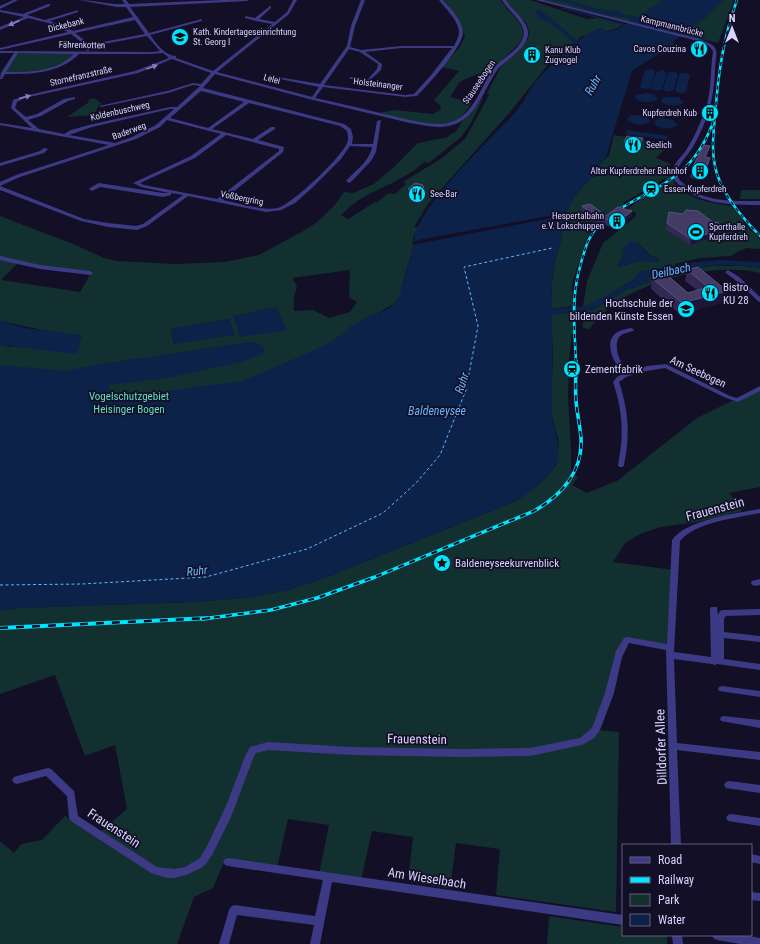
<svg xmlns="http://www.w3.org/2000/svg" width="760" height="944" viewBox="0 0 760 944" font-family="'Roboto Condensed',sans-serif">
<rect width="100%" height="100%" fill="#130f26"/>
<path fill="#12302f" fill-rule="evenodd" d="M 444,0 L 501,0 C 508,15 530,23 521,42 L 494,68 L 465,79 L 459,83 L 450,97 L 472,103 C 467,109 462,118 455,121 C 435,130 399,117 378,113 L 395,110 L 433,114 L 440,110 L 441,106 L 434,100 L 459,71 L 442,67 L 459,48 L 465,37 L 460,24 Z
M 506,0 L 530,0 L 587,19 L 602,18 L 625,24 L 613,30 L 606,31 L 600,28 L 585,36 L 582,36 L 547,66 L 510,112 L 428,204 L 414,227 L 418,227 L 413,237 L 414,244 L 401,290 L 403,291 L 395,303 L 337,338 L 314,381 L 0,444 L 0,345 L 10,347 L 52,332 L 0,321 L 0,258 L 18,263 L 1,280 L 80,292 L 91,273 L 40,266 L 0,257 L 0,216 L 73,244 L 104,258 L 117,261 L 175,264 L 225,262 L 259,255 L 307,229 L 316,223 L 334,206 L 344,192 L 353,193 L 374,184 L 395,166 L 418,143 L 448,137 L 451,134 L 456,132 L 461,123 L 484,96 L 471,123 L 461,137 L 429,163 L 424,162 C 405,181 377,187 355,203 C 350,206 346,211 341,215 L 348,219 L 375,202 L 377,204 L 376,203 L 389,193 L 395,194 L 406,184 L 403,182 L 442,158 L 465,139 L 489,95 L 487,93 L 502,65 L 528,39 L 529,32 L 526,22 L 512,10 ZM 350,270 L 349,297 L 357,302 L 350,312 L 329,318 L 313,310 L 294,311 C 294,306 293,301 294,297 C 297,285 299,289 292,278 ZM 229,319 L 234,335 L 174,343 L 171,329 Z
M 541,0 L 734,0 L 718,43 L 627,22 Z
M 17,52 L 77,53 C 56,73 30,71 3,73 Z
M 94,98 L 102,104 L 99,105 L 94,115 L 67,117 L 89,102 L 88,100 Z
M 614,135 L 662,143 L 661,146 L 667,147 L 656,158 L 671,164 L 667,167 L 665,176 L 671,176 C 680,199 711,203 732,206 L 749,229 L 760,239 L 760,249 L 747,248 L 737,252 L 731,256 L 700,258 L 675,264 L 676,265 L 640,272 L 632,281 L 600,300 L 587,306 L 583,306 L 587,281 L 603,243 L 635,217 L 636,213 L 628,209 L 647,194 L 668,182 L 666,180 L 666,178 L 623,203 L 626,205 L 607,215 L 597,225 L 587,237 L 572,284 L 573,306 L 551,309 L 552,282 L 555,262 L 561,241 L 563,219 L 574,197 L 584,185 L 592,177 L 598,176 L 605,170 L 599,165 L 609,155 ZM 637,242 L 650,255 L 659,259 L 657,262 L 640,261 L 617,267 L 624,255 Z
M 741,190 L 760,190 L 760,199 L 740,199 Z
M 713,266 L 743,266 L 760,268 L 760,273 C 711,261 617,284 590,329 L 583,328 L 583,311 L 592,310 L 626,290 L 650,282 L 646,278 L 687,269 Z
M 572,312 L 573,327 L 569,357 L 568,396 L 571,449 L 571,474 L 578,477 L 572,485 L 587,493 L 617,481 L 697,418 L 760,387 L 760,487 L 729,493 L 742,511 L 697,522 L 660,527 L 640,534 L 625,543 L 613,562 L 674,570 L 670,647 L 626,640 L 595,729 L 581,739 L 529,751 L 257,747 L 227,813 L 204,857 L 188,869 L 173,872 L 156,869 L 100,832 L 127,809 L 115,745 L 85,756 L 55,675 L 0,694 L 0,611 L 19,608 L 193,602 L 245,598 L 288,590 L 327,577 L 514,502 L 539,485 L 548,475 L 556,465 L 559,443 L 551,411 L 553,351 L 551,315 Z
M 598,730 L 619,732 L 616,912 L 496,895 L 500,849 L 456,843 L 450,889 L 408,881 L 413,837 L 372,831 L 361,880 L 319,874 L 329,825 L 288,819 L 277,868 L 225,860 L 213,888 L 194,897 L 177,944 L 0,944 L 0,841 L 14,853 L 21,844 L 42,840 L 65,816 L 165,876 L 199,866 L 251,754 L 257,749 L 464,754 L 568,746 Z
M 549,916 L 623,927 L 623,935 L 667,935 L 667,944 L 547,944 Z"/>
<path fill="#0c2248" d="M 554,0 L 568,0 L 599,9 L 622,12 L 622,14 L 638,17 L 663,0 L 723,0 L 706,17 L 674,41 L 673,45 L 632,71 L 606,157 L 599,165 L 606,171 L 604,174 L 592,177 L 584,185 L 574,197 L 563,219 L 561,241 L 555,262 L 552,282 L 551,309 L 587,306 L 632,281 L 640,272 L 697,262 L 719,260 L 760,262 L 760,268 C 722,261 684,269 647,278 L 651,282 L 626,290 L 592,310 L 551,315 C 554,347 551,378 552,410 C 552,428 563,444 556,463 C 549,481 529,492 514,502 L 327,577 L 288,590 L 245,598 L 193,602 L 19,608 L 0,611 L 0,365 L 67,371 L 88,366 L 249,342 L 258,343 L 265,348 L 263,354 L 241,362 L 167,378 L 109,385 L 110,395 L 157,392 L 242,381 L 315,350 L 338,338 L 351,326 L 373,314 C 378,315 392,307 395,303 C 398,300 400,295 402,292 L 401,291 L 414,244 C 411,212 490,140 513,115 C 523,105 528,91 537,80 C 548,67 562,56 575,44 L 553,25 L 540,19 L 534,10 L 541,10 L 578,41 L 595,30 L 601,28 C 603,28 604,30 606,31 C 615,33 625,25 631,20 C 624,16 620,17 613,16 C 592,13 574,3 554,0 Z
M 651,69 L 655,71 L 651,88 L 647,89 L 641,88 L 640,86 L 645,70 Z
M 662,70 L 667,73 L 662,89 L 658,91 L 653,90 L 651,88 L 656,72 Z
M 673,71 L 678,74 L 674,90 L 666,92 L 663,89 L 668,73 Z
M 680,73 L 685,73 L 690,75 L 686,92 C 683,94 677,94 675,90 Z
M 648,93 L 655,95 L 658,99 C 651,104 641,103 635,98 L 636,95 Z
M 663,97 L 678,97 L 684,102 C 678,108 668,106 661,102 L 661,100 Z
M 631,115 L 646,116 L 651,121 C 645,127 634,125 627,120 L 629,116 Z
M 661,118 L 673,120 L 678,125 C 671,130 662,129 655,125 L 654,121 Z
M 627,130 L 668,136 L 667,140 L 625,134 Z
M 630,241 L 637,242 L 649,255 L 659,259 L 660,262 L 640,261 L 617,267 L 624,255 L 621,250 Z
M 276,307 L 287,330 L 240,337 L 233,316 Z
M 229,319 L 235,335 L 175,344 L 171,329 Z
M 0,321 L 26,328 L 82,335 L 77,354 L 0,345 Z"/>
<path fill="#130f26" d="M 569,212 L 568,215 L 557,217 L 412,245 L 412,242 L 423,239 Z"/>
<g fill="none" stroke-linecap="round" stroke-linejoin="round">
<path stroke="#0c2248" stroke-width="1.5" d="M 563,8 L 624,25"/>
<path stroke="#62b6ff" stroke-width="1" stroke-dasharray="3 2.5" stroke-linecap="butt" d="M 0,585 L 82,584 L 206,577 L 307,549 L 383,513 L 416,483 L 440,455 L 466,390 L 478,326 L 464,267 L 552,248"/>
<path fill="#3d3a85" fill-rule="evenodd" d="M 13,0 L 18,0 L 0,9 L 0,6 Z
M 79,0 C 94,0 109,5 125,4 L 122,0 L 126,0 L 129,4 L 222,0 L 249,0 L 247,1 L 130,7 L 149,33 L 202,19 L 202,21 L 150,35 C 156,43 165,56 176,56 L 176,58 L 213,71 L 272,24 L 256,21 L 245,18 L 245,16 L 255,18 L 270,6 L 271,6 L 271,8 L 259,19 L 275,22 L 287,12 L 293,0 L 297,0 L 289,14 L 217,72 L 312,97 L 319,87 L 270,77 L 272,76 L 320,84 L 347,46 L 351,26 L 361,0 L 365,0 L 355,26 L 350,47 L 361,50 L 401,46 L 454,46 C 456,42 458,38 459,34 C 460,22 446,9 439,0 L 443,0 C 450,8 462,20 463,32 C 464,46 428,85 417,96 L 405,97 L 323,87 L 315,98 C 338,103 361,108 384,114 C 403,118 422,124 441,124 C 448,124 455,121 461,117 C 477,105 482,85 493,69 C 503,56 533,44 521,24 C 516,15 507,9 502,0 L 506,0 C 512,11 527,19 528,32 C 529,48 506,59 498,69 C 485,87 479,112 458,123 C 443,130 426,126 410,123 L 309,99 L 215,74 L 203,88 L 344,124 L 351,129 L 353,137 L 352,144 L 373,144 L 377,121 L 381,120 L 376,152 L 371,161 L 351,182 L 349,183 L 346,181 C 355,171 370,161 372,147 L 350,146 L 341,159 L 312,188 L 295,203 L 281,210 L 266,212 L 188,196 L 147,226 L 137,230 L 108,227 L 81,221 L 0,190 L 0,186 L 84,219 L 108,223 L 136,226 L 143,224 L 183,195 L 171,193 L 171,195 L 163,197 L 100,187 L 92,191 L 89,189 L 90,188 L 99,183 L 163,193 L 169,193 L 141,187 L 133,183 L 191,156 L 221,134 L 167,120 L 160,127 L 136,139 L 20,177 L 0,186 L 0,182 L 16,175 L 109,145 L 0,125 L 0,123 L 32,128 L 11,108 L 13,100 L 24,96 L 135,71 L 169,58 L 163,53 L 152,54 L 79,54 C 59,74 31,74 5,74 L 2,79 L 0,79 L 1,73 L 14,53 L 0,53 L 0,51 L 152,52 L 160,51 L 147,36 L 88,47 L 90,50 L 88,51 L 87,51 L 80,41 L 71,34 L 0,50 L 0,48 L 68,32 L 48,23 L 28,18 L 0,30 L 0,27 L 24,17 L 0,12 L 0,10 L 23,14 L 48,4 L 50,4 L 50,6 L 27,15 L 45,20 L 78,10 L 78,12 L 50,21 L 63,26 L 73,31 L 133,17 L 126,7 L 117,7 ZM 135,20 L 145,34 L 87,45 L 83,39 L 75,33 ZM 401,48 L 452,48 L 432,74 L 414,94 L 405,95 L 324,85 L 349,49 L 360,52 L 378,64 L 377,69 L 368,79 L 351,77 L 349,78 L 351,79 L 369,81 L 381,70 L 382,64 L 365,52 ZM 18,53 L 74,54 C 56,72 30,72 6,72 ZM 172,59 L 211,73 L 201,84 L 193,83 L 167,91 L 99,106 L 101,107 L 168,93 L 193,85 L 200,86 L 177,107 L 170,107 L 89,125 L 71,130 L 64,134 L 39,129 L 28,120 L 41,116 L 68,101 L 75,99 L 75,97 L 64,99 L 37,114 L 26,117 L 15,108 L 17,102 L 25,98 L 138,73 ZM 201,91 L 244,102 L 208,128 L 170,118 ZM 249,103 L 340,126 L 347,131 C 348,135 349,139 347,143 C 341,158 292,204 278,208 C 265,211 236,203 223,200 L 283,152 L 284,147 L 258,140 L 275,129 L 275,127 L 271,127 L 253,139 L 212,129 ZM 170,109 L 174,109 L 156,125 L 132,137 L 115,143 L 69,135 L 92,127 ZM 226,135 L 279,149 L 279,151 L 217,199 L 144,185 L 140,183 L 195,158 Z
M 536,0 L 543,0 L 700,39 C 722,48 716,49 715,70 C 714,99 708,120 694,145 C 690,153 679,163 677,171 C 676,177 680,181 684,184 C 704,203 735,201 760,201 L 760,205 C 733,205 701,205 679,185 C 676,182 672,178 672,172 C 673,163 684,155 688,147 C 695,136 700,123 705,111 C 712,91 710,71 713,51 L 709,46 L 698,41 Z
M 44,148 L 48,149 L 44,153 L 0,166 L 0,163 L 40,151 Z
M 0,256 L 40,265 L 90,271 L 93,273 L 90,275 L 40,269 L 0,260 Z
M 728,270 L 739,277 L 760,297 L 760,302 L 758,301 L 734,279 L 726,273 L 725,272 Z
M 631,328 L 633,329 L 634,330 L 633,331 L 623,334 L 619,337 C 613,348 620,363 628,372 L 647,366 L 666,364 L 730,396 L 737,398 L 760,386 L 760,391 L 738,402 L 726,398 L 665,368 L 641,372 L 626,377 L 619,382 C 629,412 630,435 624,465 L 623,467 L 619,467 L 618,465 C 624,435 623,412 613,382 L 617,377 L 623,374 C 615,365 603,343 616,333 C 620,330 626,329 631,328 Z
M 760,509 L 760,513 C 736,518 696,522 680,541 L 674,652 L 711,657 L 710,609 L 711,607 L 717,607 L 718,615 L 720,611 L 723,610 L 760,609 L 760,615 L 726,616 L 724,619 L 724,632 L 760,636 L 760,642 L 724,638 L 724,659 L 760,664 L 760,670 L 717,664 L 715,665 L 712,664 L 674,659 L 677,743 L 760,752 L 760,760 L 677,750 L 681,845 L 671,845 L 666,650 L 629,643 L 622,657 L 614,693 L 600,730 L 594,738 L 582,745 L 530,756 L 462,757 L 352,755 L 268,750 L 256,753 L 254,756 L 231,817 L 212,855 L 206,864 L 201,868 L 186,875 L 174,878 L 167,878 L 151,873 L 71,821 L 69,818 L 67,796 L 46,776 L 17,784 L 14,783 L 12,780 L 14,777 L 17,776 L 48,768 L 51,769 L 74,791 L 78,816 L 157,867 L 174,869 L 185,867 L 200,858 L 207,846 L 226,806 L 246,754 L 250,747 L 268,742 L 352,747 L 462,749 L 530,748 L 580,738 L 592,728 L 605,693 L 616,651 L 624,638 L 627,637 L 667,644 L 672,540 C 686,520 736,513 760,509 Z
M 760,579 L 760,585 L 755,586 L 752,585 L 751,583 L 752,581 Z
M 722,686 L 760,691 L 760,697 L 719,691 L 718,689 L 719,687 Z
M 724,716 L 760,720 L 760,728 L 721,721 L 720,719 L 721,717 Z
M 729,781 L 760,785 L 760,793 L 726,788 L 724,785 L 726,782 Z
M 731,814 L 760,818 L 760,826 L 728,821 L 726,818 L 728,815 Z
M 751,854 L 760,856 L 760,864 L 751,862 Z
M 228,858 L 623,915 L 623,925 L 332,882 L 320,944 L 310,944 L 314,925 L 237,915 L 229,944 L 219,944 L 229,910 L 231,907 L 234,905 L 315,916 L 323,880 L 228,866 L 225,865 L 223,862 L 225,859 Z
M 751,892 L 760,893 L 760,901 L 751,900 Z
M 672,935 L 682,935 L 683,944 L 673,944 Z
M 712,935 L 743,935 L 760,938 L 760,944 L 740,944 L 717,940 L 713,938 Z"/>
<g stroke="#00e5ff" stroke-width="2.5">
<path id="rail-far2" d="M 737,0 C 723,38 718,76 715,116 C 713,136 711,155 717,174 C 725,198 743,218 760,236
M 576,362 C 575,337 572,310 576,286 C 577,276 580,268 582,259 C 585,251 586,243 591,236 C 599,221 616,211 630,203 C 674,179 698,167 715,117"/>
</g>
<g stroke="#00e5ff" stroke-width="3.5">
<path id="rail-far1" d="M 202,619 L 271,610 L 317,598 L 375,577 L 534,511 C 562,495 583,471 581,438 C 580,426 577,413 576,401 C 575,388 576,374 576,361"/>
</g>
<g stroke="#00e5ff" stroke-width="4">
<path id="rail" d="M 0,628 L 210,618"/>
</g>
<use href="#rail-far2" stroke="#130f26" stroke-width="1.5" stroke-dasharray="4" stroke-linecap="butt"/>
<use href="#rail-far1" stroke="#130f26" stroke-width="2" stroke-dasharray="6" stroke-linecap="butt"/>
<use href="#rail" stroke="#130f26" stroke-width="2.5" stroke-dasharray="8" stroke-linecap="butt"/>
</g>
<path fill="#312854" d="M 538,48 L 538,54 L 533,59 L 525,57 L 526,51 Z
M 643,138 L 642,144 L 639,151 L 623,148 L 624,142 Z
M 710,146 L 707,157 L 710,158 L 708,167 L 703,180 L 690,178 L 692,168 Z
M 423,185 L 423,186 L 424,187 L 424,193 L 419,198 L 408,195 L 408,189 Z
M 582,206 L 606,216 L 632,211 L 631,217 L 616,229 L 593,221 L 582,212 Z
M 669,212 L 683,214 L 725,234 L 690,245 L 666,230 Z
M 698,267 L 725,302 L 680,314 L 651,289 L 652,278 L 688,293 L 697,290 L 685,281 L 687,270 Z"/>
<path fill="#1d163a" d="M 538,48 L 538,54 L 533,59 L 533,53 Z
M 643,138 L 642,144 L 639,151 L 640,145 Z
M 710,146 L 708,155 L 704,166 L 705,157 Z
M 710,158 L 708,167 L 703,180 L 705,171 Z
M 423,185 L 423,188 L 424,187 L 424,193 L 419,198 L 419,192 L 422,186 Z
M 632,211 L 631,217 L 616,229 L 617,223 Z
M 726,228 L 725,234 L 690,245 L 691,239 Z
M 727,291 L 725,302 L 680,314 L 682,303 Z"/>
<path fill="#433a66" stroke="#5a527e" d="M 531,47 L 538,48 L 533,53 L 526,51 Z
M 627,136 L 643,138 L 640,145 L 624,142 Z
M 704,145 L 710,146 L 705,157 L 710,158 L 705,171 L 692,168 Z
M 415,183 L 423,185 L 422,186 L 424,187 L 419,192 L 408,189 Z
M 590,204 L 606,216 L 618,207 L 632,211 L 617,223 L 594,215 L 582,206 Z
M 686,210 L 698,211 L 714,223 L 717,222 L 726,228 L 691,239 L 667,223 L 669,212 L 683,214 Z
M 698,267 L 727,291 L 682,303 L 652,278 L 666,274 L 688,293 L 708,287 L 687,270 Z"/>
<defs><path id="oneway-solid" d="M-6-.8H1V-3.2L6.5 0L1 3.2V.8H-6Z"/></defs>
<g fill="#837fbc">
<use href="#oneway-solid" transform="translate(14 23) rotate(156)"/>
<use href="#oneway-solid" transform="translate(152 67) rotate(-20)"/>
<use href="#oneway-solid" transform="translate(25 97) rotate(-15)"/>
</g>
<defs>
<g id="school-disc" transform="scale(0.9)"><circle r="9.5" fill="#00e5ff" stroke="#130f26"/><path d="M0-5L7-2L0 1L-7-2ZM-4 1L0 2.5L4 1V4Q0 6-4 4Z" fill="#111"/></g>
<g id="restaurant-disc" transform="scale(0.9)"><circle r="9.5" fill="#00e5ff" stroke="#130f26"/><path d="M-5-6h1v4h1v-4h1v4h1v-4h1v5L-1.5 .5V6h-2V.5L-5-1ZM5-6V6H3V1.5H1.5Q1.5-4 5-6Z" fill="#111"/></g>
<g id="building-disc" transform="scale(0.9)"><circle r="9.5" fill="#00e5ff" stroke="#130f26"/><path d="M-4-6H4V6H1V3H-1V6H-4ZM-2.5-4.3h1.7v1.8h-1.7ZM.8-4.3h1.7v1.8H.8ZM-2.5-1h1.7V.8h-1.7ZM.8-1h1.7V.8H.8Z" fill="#111"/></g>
<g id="station-disc" transform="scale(0.9)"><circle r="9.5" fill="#00e5ff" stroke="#130f26"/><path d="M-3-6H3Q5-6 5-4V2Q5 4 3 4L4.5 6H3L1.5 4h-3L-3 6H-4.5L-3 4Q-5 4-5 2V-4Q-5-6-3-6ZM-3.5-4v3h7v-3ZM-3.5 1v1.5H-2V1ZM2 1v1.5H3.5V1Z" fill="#111"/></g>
<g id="stadium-disc" transform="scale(0.9)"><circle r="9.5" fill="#00e5ff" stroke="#130f26"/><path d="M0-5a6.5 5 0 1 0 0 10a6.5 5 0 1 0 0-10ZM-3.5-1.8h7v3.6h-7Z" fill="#111"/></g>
<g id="university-disc" transform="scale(0.9)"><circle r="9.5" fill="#00e5ff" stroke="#130f26"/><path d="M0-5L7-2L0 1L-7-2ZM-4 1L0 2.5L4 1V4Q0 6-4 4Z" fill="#111"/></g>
<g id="sight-disc" transform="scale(0.9)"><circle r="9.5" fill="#00e5ff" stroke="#130f26"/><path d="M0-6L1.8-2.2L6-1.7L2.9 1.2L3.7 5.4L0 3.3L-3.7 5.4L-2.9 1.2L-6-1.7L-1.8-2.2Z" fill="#111"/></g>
</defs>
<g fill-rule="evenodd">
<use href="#school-disc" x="180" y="37"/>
<use href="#restaurant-disc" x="699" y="49"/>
<use href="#building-disc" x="532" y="55"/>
<use href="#building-disc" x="710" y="113"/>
<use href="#restaurant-disc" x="633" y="145"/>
<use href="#building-disc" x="700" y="171"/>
<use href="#station-disc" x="651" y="189"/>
<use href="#restaurant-disc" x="417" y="194"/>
<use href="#building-disc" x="617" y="221"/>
<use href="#stadium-disc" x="696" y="232"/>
<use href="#restaurant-disc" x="710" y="293"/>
<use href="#university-disc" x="686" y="309"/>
<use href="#station-disc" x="572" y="369"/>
<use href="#sight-disc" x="442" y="563"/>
</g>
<g text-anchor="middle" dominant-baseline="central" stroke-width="3.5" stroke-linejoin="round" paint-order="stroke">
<g font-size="9" fill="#d9d4ff" stroke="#130f26">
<text transform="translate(66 25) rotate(-14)">Dickebank</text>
<text transform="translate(672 26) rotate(14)">Kampmannbrücke</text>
<text transform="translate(82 45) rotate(1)">Fährenkotten</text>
<text transform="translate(81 76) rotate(-13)">Stornefranzstraße</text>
<text transform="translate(272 79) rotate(15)">Lelei</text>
<text transform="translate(479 82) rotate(-56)">Stauseebogen</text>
<text transform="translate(378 84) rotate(7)">Holsteinanger</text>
<text transform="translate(120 111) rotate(-13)">Koldenbuschweg</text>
<text transform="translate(129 131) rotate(-20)">Baderweg</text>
<text transform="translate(242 198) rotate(11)">Voßbergring</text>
</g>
<g font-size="9" fill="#d9d4ff" stroke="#130f26" text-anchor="start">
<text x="193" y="32">Kath. Kindertageseinrichtung<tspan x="193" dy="10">St. Georg I</tspan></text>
<text x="686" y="49" text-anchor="end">Cavos Couzina</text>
<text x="545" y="50">Kanu Klub<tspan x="545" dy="10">Zugvogel</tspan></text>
<text x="697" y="113" text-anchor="end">Kupferdreh Kub</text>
<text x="646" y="145">Seelich</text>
<text x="687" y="171" text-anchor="end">Alter Kupferdreher Bahnhof</text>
<text x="664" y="189">Essen-Kupferdreh</text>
<text x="430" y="194">See-Bar</text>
<text x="604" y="216" text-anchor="end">Hespertalbahn<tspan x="604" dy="10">e.V. Lokschuppen</tspan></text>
<text x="709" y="227">Sporthalle<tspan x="709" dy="10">Kupferdreh</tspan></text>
</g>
<g font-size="11" fill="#d9d4ff" stroke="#130f26" text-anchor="start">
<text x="723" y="287">Bistro<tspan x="723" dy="13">KU 28</tspan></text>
<text x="673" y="303" text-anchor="end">Hochschule der<tspan x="673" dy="13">bildenden Künste Essen</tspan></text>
<text x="585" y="369">Zementfabrik</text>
<text x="455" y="563">Baldeneyseekurvenblick</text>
</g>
<g font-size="11" fill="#d9d4ff" stroke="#130f26">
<text transform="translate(698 372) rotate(25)">Am Seebogen</text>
</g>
<g font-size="11" fill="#5fe0c0" stroke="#130f26">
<text x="129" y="396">Vogelschutzgebiet<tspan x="129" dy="13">Heisinger Bogen</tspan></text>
</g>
<g font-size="12" font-style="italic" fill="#62b6ff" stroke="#130f26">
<text transform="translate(593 85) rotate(-60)">Ruhr</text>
<text transform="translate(671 271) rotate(-12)">Deilbach</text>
<text transform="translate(462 383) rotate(-71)">Ruhr</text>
<text x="437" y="411">Baldeneysee</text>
<text transform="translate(197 571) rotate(-6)">Ruhr</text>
</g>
<g font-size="13" fill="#d9d4ff" stroke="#130f26">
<text transform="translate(715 509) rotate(-15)">Frauenstein</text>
<text transform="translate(417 739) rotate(1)">Frauenstein</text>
<text transform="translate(661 747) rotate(-92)">Dilldorfer Allee</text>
<text transform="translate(114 828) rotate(33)">Frauenstein</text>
<text transform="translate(427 878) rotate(9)">Am Wieselbach</text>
</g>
</g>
<rect x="622" y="844" width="130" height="92" fill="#130f26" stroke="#625e7d"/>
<rect x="630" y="857" width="20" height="6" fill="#3d3a85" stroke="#625e7d"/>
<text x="658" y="864" font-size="12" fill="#d9d4ff">Road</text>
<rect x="630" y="877" width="20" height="6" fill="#00e5ff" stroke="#625e7d"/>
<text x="658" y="884" font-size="12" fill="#d9d4ff">Railway</text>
<rect x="630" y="894" width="20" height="12" fill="#12302f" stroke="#625e7d"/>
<text x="658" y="904" font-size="12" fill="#d9d4ff">Park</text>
<rect x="630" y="914" width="20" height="12" fill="#0c2248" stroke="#625e7d"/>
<text x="658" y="924" font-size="12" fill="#d9d4ff">Water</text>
<g transform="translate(732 28)" stroke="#130f26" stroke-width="3" paint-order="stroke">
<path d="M0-3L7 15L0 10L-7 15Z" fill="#d9d4ff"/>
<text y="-6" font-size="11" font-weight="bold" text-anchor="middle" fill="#d9d4ff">N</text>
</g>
</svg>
